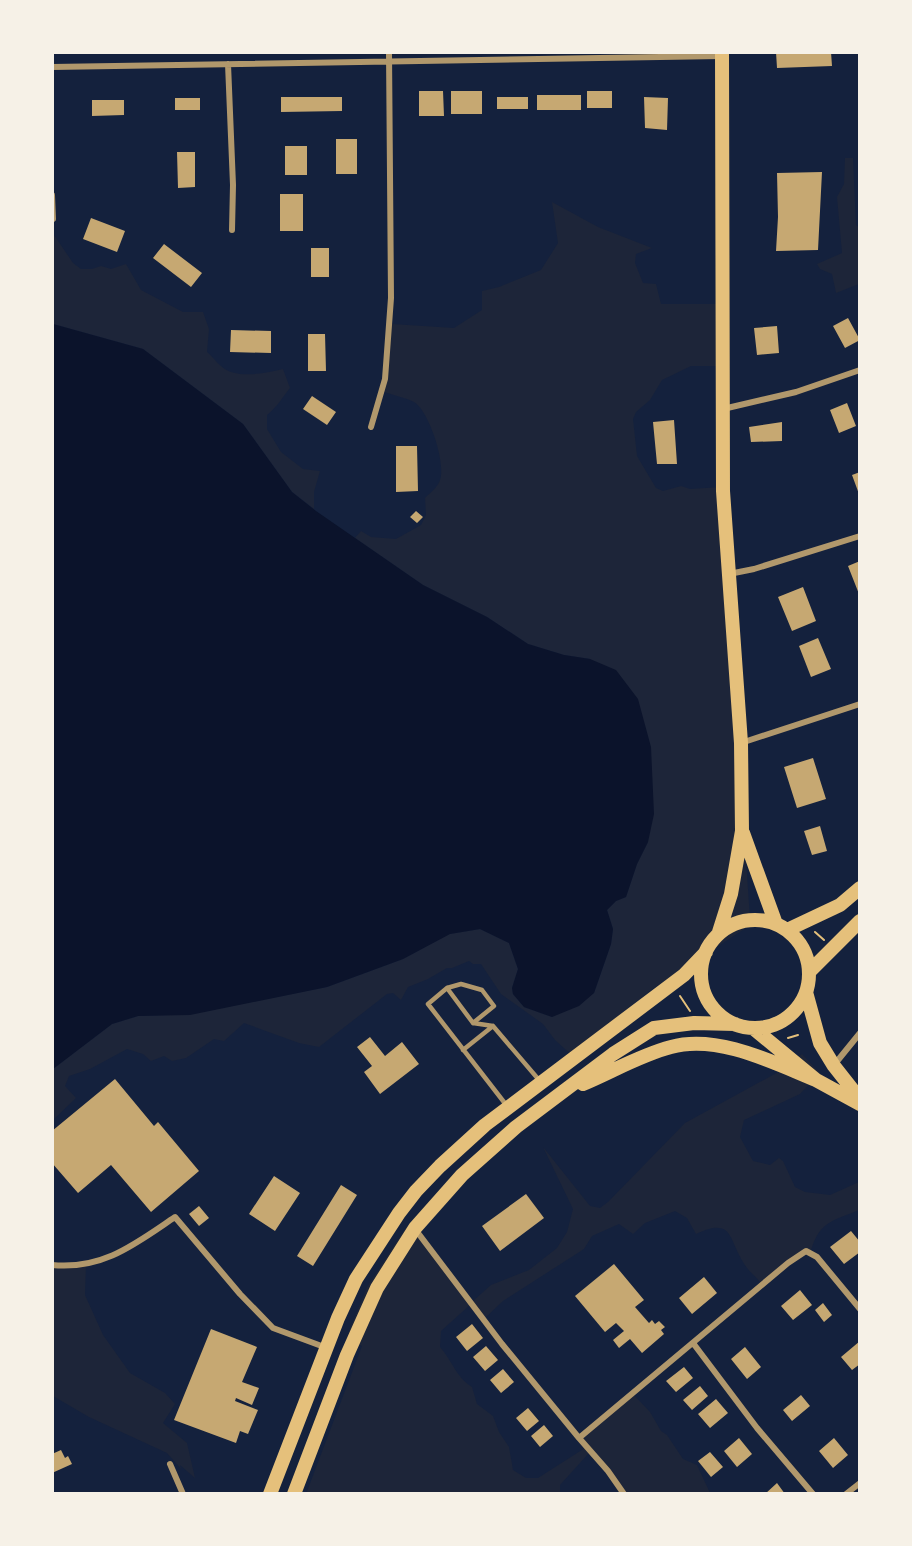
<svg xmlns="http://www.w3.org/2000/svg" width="912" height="1546" viewBox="0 0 912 1546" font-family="Barlow,sans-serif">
<rect width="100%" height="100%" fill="#14213d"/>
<path fill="#1d2539" d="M 845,158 L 853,158 L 856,225 L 859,227 L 859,284 L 836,293 L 832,274 L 820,269 L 817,264 L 842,253 L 837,197 L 844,184 Z
M 552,202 L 598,227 L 652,248 L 636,254 L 635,263 L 643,283 L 656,284 L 661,304 L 719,304 L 722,366 L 691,366 L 662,380 L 650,400 L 636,412 L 633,419 L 637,456 L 656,488 L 663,491 L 681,486 L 690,489 L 721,487 L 750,919 L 749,926 L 654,988 L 623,1012 L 575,1058 L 555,1040 L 543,1024 L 501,994 L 481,964 L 473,964 L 469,961 L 452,968 L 447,968 L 428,979 L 408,987 L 401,1000 L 393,993 L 387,994 L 319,1047 L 299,1043 L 244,1023 L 224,1041 L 214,1039 L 186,1058 L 172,1061 L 164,1056 L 151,1061 L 143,1054 L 127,1049 L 90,1069 L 69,1076 L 65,1086 L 76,1098 L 53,1120 L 53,1069 L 112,1024 L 138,1016 L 190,1014 L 327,987 L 403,959 L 449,934 L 480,929 L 509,943 L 518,969 L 512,988 L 513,994 L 524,1007 L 552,1017 L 594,993 L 611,944 L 613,929 L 607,910 L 616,901 L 626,897 L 637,864 L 648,842 L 590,659 L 564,655 L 528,644 L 487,617 L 423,585 L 355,538 L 361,531 L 371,537 L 396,539 L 421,525 L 426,515 L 425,498 C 430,493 438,487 440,480 C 446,463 429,411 414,402 C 404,397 392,395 382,391 L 392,324 L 454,328 L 482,310 L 482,291 L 499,287 L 541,270 L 558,243 Z
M 52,232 L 73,263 L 81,269 L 92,269 L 101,266 L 111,269 L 126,264 L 141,290 L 183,312 L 203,312 L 209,329 L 207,352 C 212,356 216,362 221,366 C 236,380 265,373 283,369 L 290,388 C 281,399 279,405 267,415 L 267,429 L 281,452 L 303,469 L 320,471 L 314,492 L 314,509 L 292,492 L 243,424 L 143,349 L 53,324 Z
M 802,1054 L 820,1073 L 800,1094 L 744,1120 L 740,1137 L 753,1161 L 770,1165 L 779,1158 L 783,1161 L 795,1187 L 805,1192 L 830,1195 L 859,1182 L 859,1210 C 833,1221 820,1221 811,1250 L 804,1251 L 762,1284 C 756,1277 747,1270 743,1262 C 728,1238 733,1217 696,1234 L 687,1218 L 675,1211 L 645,1223 L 633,1234 L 619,1224 L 592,1236 L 584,1249 L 503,1301 L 485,1318 L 471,1304 L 441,1331 L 440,1347 C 453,1362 456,1377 472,1387 L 477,1404 L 493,1416 L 499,1432 L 509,1447 L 513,1470 L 526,1478 L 538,1478 L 585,1448 L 580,1436 L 633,1394 L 650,1412 L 661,1431 L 667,1435 L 683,1459 L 697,1465 L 710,1493 L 624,1493 L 589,1453 L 560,1485 L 560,1493 L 306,1494 L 362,1346 L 347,1338 L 349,1331 L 367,1287 L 407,1226 L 413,1231 L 469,1299 L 473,1301 L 491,1285 L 529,1270 L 557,1248 L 567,1232 L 573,1209 L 543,1147 L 590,1206 L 600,1208 L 608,1202 L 685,1123 L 782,1070 Z
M 53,1264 L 86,1264 L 85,1295 L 103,1335 L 130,1373 L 165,1393 L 175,1404 L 163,1423 L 187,1443 L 195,1478 L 180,1465 L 181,1469 L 167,1453 L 89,1417 L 53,1396 Z"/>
<path fill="#0b132b" d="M 53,324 L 143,349 L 243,424 L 292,492 L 316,511 L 423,585 L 487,617 L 528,644 L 564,655 L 590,659 L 616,670 L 638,699 L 651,747 L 654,814 L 648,842 L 637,864 L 626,897 L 616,901 L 607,910 L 613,929 L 611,944 L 594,993 L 579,1006 L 552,1017 L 524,1007 L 513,994 L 512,988 L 518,969 L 509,943 L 480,929 L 450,934 L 403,959 L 327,987 L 190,1015 L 138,1016 L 112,1024 L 53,1069 Z"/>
<path fill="#c6a872" d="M 776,52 L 831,52 L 832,66 L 777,68 Z
M 419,91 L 443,91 L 444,116 L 419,116 Z
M 451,91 L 482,91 L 482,114 L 451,114 Z
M 587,91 L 612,91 L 612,108 L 587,108 Z
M 537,95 L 581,95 L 581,110 L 537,110 Z
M 281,97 L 342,97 L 342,111 L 281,112 Z
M 497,97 L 528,97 L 528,109 L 497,109 Z
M 644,97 L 668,98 L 667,130 L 645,128 Z
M 175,98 L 200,98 L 200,110 L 175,110 Z
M 92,100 L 124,100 L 124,115 L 92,116 Z
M 336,139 L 357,139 L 357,174 L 336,174 Z
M 285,146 L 307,146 L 307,175 L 285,175 Z
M 177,152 L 195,152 L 195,187 L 178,188 Z
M 822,172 L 818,250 L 776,251 L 778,217 L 777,173 Z
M 280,194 L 303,194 L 303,231 L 280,231 Z
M 91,218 L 125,231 L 117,252 L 83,239 Z
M 164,244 L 202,273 L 191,287 L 153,258 Z
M 311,248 L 329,248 L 329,277 L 311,277 Z
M 848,318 L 860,340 L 845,348 L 833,326 Z
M 777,326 L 779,353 L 757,355 L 754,328 Z
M 231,330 L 271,331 L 271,353 L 230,352 Z
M 308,334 L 325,334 L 326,371 L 308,371 Z
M 312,396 L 336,412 L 327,425 L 303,409 Z
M 847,403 L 856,426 L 839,433 L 830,410 Z
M 674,420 L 677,464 L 657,464 L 653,422 Z
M 782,422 L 782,441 L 751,442 L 749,427 Z
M 396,446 L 417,446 L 418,491 L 396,492 Z
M 860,472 L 860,494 L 859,494 L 852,475 Z
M 416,511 L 423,517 L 417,523 L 410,517 Z
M 860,561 L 860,594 L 859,594 L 848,566 Z
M 803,587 L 816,621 L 792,631 L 778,597 Z
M 818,638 L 831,669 L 811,677 L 799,646 Z
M 813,758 L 826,799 L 797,808 L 784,767 Z
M 820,826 L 827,851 L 812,855 L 804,831 Z
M 370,1037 L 385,1056 L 402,1042 L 419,1064 L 380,1094 L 364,1072 L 372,1066 L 357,1047 Z
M 115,1079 L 154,1126 L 158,1122 L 199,1171 L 151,1212 L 111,1165 L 78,1193 L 52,1163 L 52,1131 Z
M 274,1176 L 300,1193 L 275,1231 L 249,1214 Z
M 341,1185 L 357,1195 L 313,1266 L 297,1256 Z
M 526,1194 L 544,1218 L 500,1251 L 482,1226 Z
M 199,1206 L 209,1218 L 199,1226 L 189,1214 Z
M 851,1231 L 860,1242 L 860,1252 L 844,1264 L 830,1247 Z
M 614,1264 L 644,1300 L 635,1307 L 649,1323 L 652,1320 L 655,1324 L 659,1321 L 665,1327 L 661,1330 L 664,1334 L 642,1353 L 630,1339 L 619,1348 L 613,1340 L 624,1331 L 616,1323 L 605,1332 L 575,1296 Z
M 704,1277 L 717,1293 L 692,1314 L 679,1298 Z
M 800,1290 L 812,1305 L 793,1320 L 781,1306 Z
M 823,1303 L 832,1315 L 824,1322 L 815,1310 Z
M 472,1324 L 483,1338 L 467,1351 L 456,1337 Z
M 211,1329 L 257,1347 L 242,1382 L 259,1388 L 252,1405 L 236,1398 L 235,1401 L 258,1410 L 248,1434 L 240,1431 L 236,1443 L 174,1420 Z
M 860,1341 L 860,1364 L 852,1370 L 841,1357 Z
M 486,1346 L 498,1360 L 485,1371 L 473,1357 Z
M 745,1347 L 761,1367 L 747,1379 L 731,1359 Z
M 684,1367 L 693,1378 L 676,1392 L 666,1381 Z
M 503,1369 L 514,1382 L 501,1393 L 490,1380 Z
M 700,1386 L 708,1396 L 692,1410 L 683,1400 Z
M 801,1395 L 810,1406 L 792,1421 L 783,1410 Z
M 716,1399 L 728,1413 L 710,1428 L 698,1414 Z
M 528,1408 L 539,1421 L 527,1431 L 516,1418 Z
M 544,1425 L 553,1436 L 540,1447 L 531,1436 Z
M 739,1438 L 752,1454 L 737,1467 L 724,1451 Z
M 834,1438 L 848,1455 L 833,1468 L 819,1451 Z
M 61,1450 L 65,1458 L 68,1456 L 72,1464 L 52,1473 L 52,1454 Z
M 710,1452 L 723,1467 L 711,1477 L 698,1461 Z
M 777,1483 L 785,1494 L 765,1494 Z"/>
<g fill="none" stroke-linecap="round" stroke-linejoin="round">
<path stroke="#e5c07b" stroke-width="2" d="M 815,932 L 824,940
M 680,996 L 690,1011
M 788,1038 L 798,1035"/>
<path stroke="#b1986c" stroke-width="4.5" d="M 447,988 L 461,984 L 482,990 L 494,1006 L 473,1023
M 463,1050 L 493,1026
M 507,1106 L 428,1004 L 447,988 L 473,1023 L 493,1026 L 539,1080"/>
<path stroke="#b1986c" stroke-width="6" d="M 228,64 L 233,185 L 232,230
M 52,67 L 721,56
M 52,195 L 53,219
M 723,409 L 796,392 L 860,370
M 371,427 L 385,379 L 391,298 L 389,52
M 729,574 L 754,569 L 860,536
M 741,743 L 860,704
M 834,1065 L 860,1033
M 415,1229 L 502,1344 L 579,1438 L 608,1471 L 624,1494
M 52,1265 C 103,1270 135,1244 175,1217 L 240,1294 L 273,1328 L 327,1348
M 693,1343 L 757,1428 L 813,1494
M 579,1438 L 788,1263 L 806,1251 L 817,1257 L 860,1309
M 170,1464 L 183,1494
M 846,1494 L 860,1483"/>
<path stroke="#e5c07b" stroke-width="14" d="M 743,833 L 776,924
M701 974a54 54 0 1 1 108 0a54 54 0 1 1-108 0Z
M 787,930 L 840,905 L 860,888
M 718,935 L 731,894 L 742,831 L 741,743 L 723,491 L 722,52
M 809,972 L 860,921
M 806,992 L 820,1043 L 834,1066 L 860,1099
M 753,1028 L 816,1080 L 860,1104
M 583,1084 C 612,1072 640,1055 671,1047 C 718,1034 774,1063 816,1080
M 270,1494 L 338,1318 L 356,1279 L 399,1213 L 416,1191 L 440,1166 L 485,1125 L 684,975 L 706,952
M 294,1494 L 347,1355 L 377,1288 L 415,1228 L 462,1175 L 516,1127 L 613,1054 L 654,1028 L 694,1023 L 735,1024"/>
</g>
<rect width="912" height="1546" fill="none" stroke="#f6f1e7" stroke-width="108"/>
</svg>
